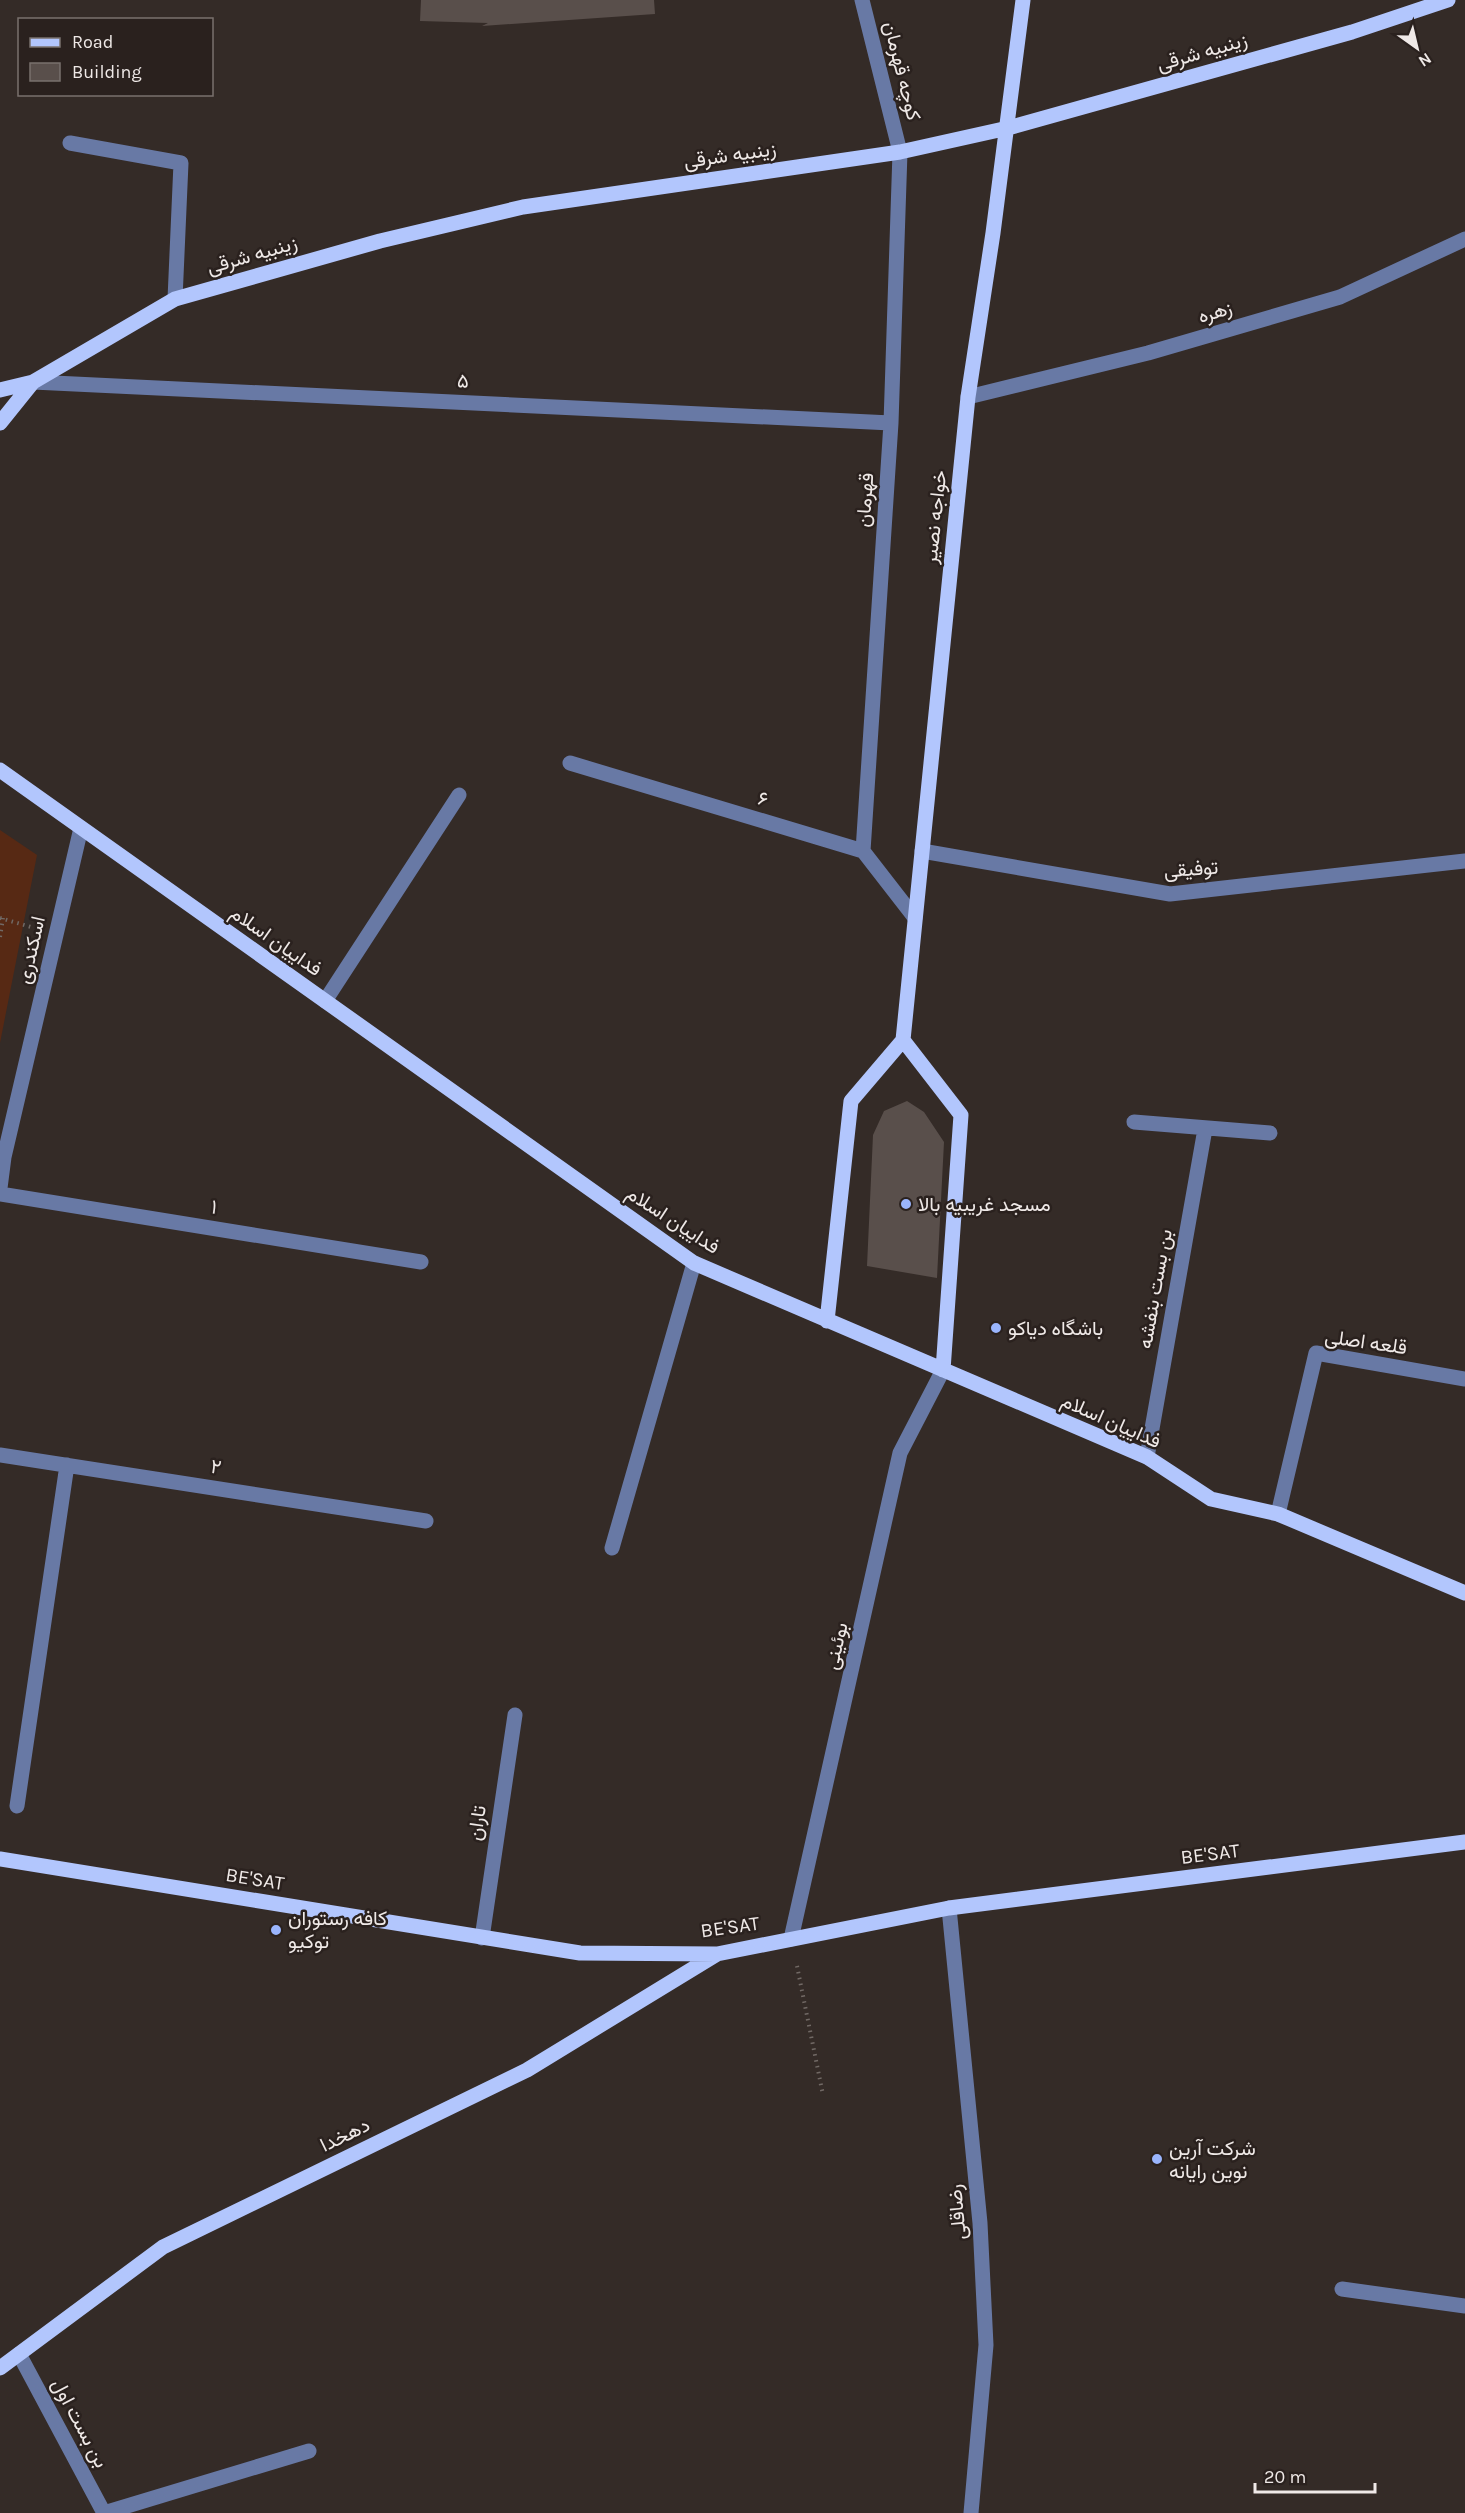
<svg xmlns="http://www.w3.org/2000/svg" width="1465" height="2513" viewBox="0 0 1465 2513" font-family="Karla,Vazirmatn,sans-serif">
<rect width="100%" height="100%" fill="#342b27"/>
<path fill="#572914" d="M 0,830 L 37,855 L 0,1043 Z"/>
<path fill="#594f4b" d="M 421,0 L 654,0 L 655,14 L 482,26 L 488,23 L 420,21 Z
M 907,1101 L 924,1112 L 944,1142 L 937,1278 L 867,1266 L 873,1135 L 884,1111 Z"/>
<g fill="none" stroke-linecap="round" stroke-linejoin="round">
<path stroke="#716965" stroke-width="4" stroke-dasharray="1.5 4.5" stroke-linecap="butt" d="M 0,918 L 31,927
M 0,937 L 3,918
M 797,1966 L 823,2095"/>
<path stroke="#6879a5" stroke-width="15" d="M 862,0 L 900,152 L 891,423 L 863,851
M 70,143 L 181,163 L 175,299
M 33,382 L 891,423
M 968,397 L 1148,353 L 1340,297 L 1465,239
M 570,763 L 863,851 L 915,918
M 922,851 L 1170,894 L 1465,861
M 325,1001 L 459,795
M 1134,1122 L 1270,1133
M 0,1188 L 4,1157 L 81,828
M 0,1194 L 421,1262
M 0,1455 L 426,1521
M 1147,1457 L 1205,1129
M 1278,1514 L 1316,1353 L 1465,1379
M 612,1548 L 694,1263
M 17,1806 L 67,1465
M 949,1908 L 980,2223 L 986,2345 L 971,2513
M 482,1938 L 515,1715
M 791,1939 L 900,1453 L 943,1370
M 1342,2289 L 1465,2306
M 19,2354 L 104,2513 L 309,2451"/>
<path stroke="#b2c6fd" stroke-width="15" d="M 0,390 L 33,382 L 175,299 L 380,241 L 523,207 L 900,152 L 1008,128 L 1352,32 L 1448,0
M 0,423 L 33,382
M 0,770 L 694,1263 L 1147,1457 L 1211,1499 L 1278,1514 L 1465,1593
M 903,1040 L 968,397 L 993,233 L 1023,0
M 903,1040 L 961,1115 L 943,1370
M 827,1321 L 851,1101 L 903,1040
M 0,1859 L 580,1953 L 717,1954 L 949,1908 L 1465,1842
M 0,2368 L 163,2247 L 527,2070 L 717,1954"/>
</g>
<g fill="#9ab5fd" stroke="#2a211e" stroke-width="2">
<circle cx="906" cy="1204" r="6"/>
<circle cx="996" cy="1328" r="6"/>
<circle cx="276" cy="1930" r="6"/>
<circle cx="1157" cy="2159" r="6"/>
</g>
<g text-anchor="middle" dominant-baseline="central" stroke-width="5" stroke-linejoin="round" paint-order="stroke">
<g font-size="20" fill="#efe9e7" stroke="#2a211e">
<text transform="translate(1202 52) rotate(-16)">زینبیه شرقی</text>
<text transform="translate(902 71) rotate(76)">کوچه قهرمان</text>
<text transform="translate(730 155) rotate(-8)">زینبیه شرقی</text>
<text transform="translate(252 255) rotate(-16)">زینبیه شرقی</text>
<text transform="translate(1215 312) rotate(-16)">زهره</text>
<text transform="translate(463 381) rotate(3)">۵</text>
<text transform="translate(865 500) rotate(-86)">قهرمان</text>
<text transform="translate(935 517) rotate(-84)">خواجه نصیر</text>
<text transform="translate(763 799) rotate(17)">۶</text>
<text transform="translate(1191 869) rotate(-4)">توفیقی</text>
<text transform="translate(276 941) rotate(35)">فداییان اسلام</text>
<text transform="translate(31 950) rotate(-77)">اسکندری</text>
<text transform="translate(214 1207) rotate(9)">۱</text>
<text transform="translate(673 1220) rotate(33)">فداییان اسلام</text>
<text transform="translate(1155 1289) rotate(-80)">بن بست بنفشه</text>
<text transform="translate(1366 1342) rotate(8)">قلعه اصلی</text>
<text transform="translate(1111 1421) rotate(24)">فداییان اسلام</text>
<text transform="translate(216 1467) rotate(9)">۲</text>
<text transform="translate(836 1646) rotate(-77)">بوئینی</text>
<text transform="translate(477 1823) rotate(-82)">تاران</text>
<text transform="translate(1210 1854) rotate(-7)">BE'SAT</text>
<text transform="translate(255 1879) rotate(9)">BE'SAT</text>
<text transform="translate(730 1927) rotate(-8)">BE'SAT</text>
<text transform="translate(345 2135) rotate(-26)">دهخدا</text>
<text transform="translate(957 2212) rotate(-95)">رضاقلی</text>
<text transform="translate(80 2423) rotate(62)">بن بست اول</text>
</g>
<g font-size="20" fill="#efe9e7" stroke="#2a211e" text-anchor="start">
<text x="918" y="1204">مسجد غریبیه بالا</text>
<text x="1008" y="1328">باشگاه دیاکو</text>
<text x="288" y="1918">کافه رستوران<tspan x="288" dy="23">توکیو</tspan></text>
<text x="1169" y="2148">شرکت آرین<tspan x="1169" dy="23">نوین رایانه</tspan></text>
</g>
</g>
<rect x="18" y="18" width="195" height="78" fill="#2a211e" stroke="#79716e" stroke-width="1.5"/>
<rect x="30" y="38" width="30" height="9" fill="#b2c6fd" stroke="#79716e" stroke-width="1.5"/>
<text x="72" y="48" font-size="18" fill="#efe9e7">Road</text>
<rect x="30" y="63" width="30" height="18" fill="#594f4b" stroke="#79716e" stroke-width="1.5"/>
<text x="72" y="78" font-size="18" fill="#efe9e7">Building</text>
<g transform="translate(1417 48) rotate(146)" stroke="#2a211e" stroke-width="4.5" paint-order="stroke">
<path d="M0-4.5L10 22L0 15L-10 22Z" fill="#efe9e7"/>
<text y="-9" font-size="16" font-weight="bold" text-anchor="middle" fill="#efe9e7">N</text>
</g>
<path d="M1255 2483v9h120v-9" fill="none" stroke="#efe9e7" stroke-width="3"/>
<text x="1264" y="2483" font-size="18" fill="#efe9e7" stroke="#2a211e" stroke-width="4.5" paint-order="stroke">20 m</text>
</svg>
